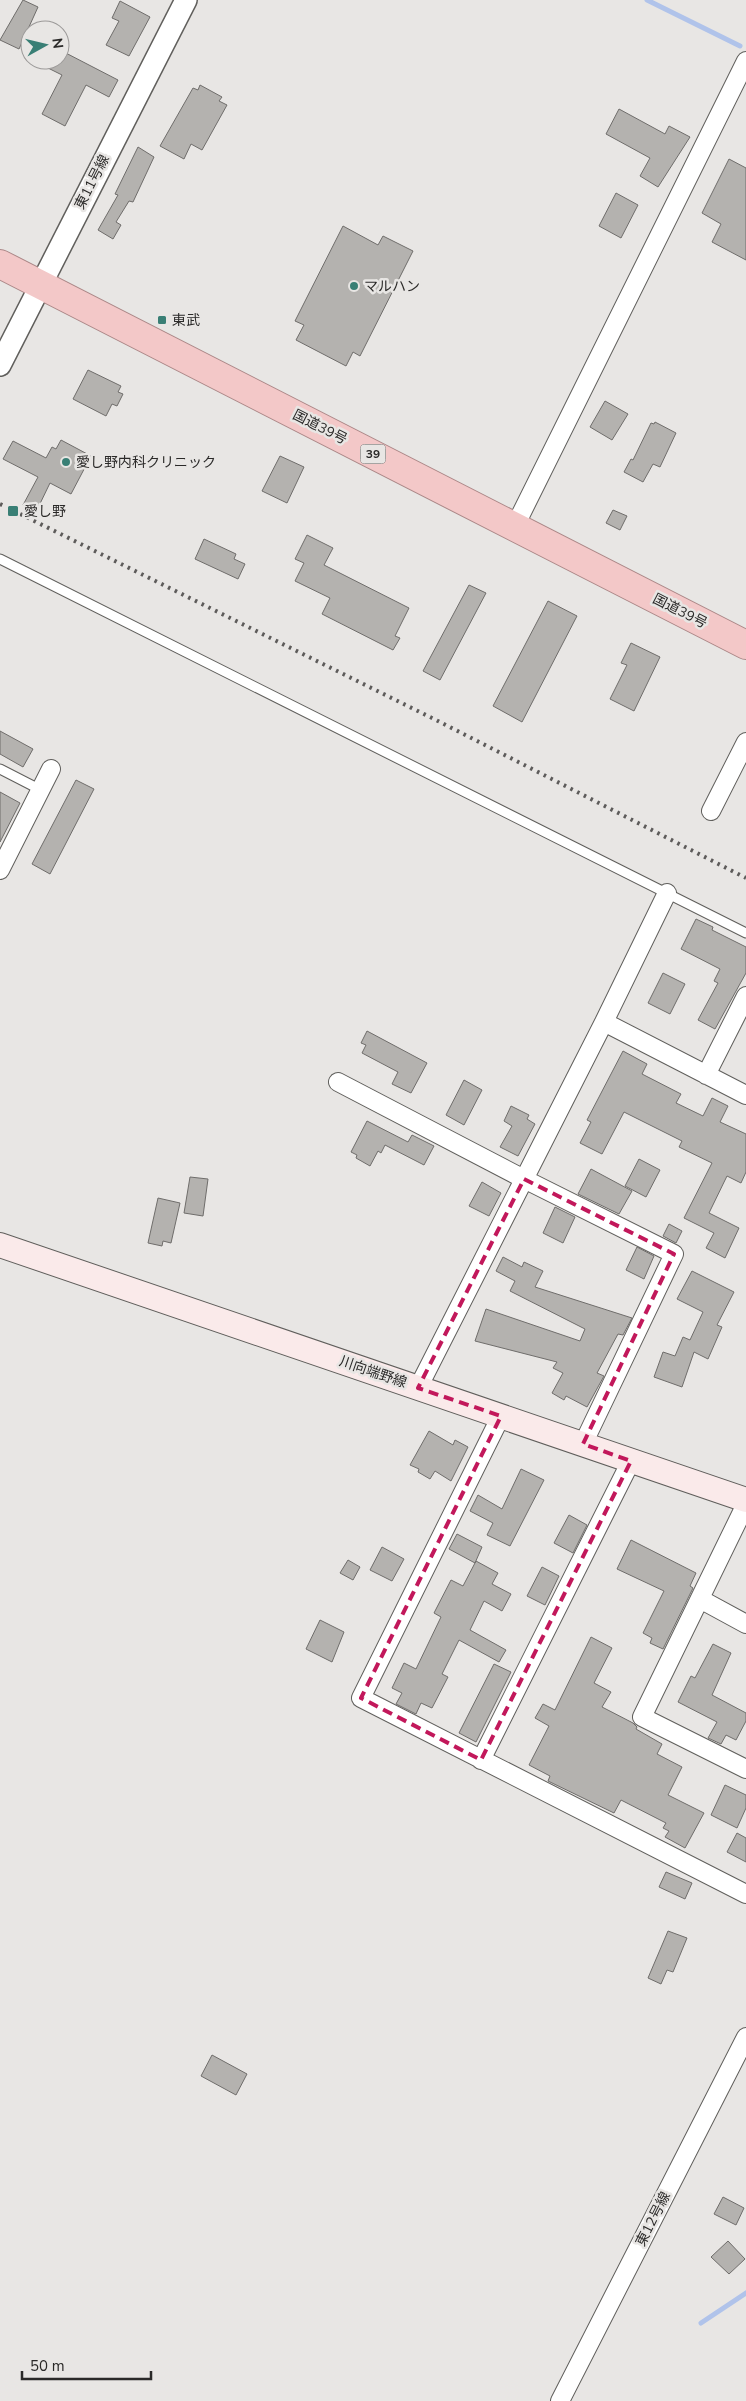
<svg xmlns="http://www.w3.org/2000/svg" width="746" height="2401" viewBox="0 0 746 2401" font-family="'Nunito Sans','Noto Sans JP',sans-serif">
<rect width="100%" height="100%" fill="#e8e6e4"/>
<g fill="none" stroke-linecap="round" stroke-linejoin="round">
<path stroke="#b0c3ea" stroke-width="5" d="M 647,0 L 740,46
M 701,2323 L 746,2293"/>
</g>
<path fill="#b4b2af" stroke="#6f6d6b" d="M 23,0 L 38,7 L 19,49 L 0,40 Z
M 120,1 L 150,17 L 129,56 L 106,45 L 119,21 L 112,18 Z
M 60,50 L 118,80 L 109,97 L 86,85 L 65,126 L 42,114 L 62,75 L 32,60 L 60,60 Z
M 200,85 L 222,97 L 219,101 L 227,105 L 202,150 L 191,144 L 184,159 L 160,146 L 193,88 L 198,90 Z
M 619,109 L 665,134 L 669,126 L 690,137 L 658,187 L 640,176 L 650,158 L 606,134 Z
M 138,147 L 154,157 L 133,202 L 129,201 L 116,222 L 121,225 L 113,239 L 98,230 L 118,195 L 115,194 Z
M 729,159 L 746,168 L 746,260 L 712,242 L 721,224 L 702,213 Z
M 616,193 L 638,205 L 621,238 L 599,226 Z
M 343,226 L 378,245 L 383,236 L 413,251 L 360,356 L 353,352 L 346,366 L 296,340 L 304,325 L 295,321 Z
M 88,370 L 121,386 L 118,392 L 123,394 L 117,406 L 112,404 L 106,416 L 73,399 Z
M 605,401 L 628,414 L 612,440 L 590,427 Z
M 655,422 L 676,433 L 660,467 L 653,464 L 643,482 L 624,472 L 631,459 L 633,460 L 651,423 L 654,424 Z
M 61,440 L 91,456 L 71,494 L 50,483 L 36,512 L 23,505 L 38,477 L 3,459 L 13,441 L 46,458 L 52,447 L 56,449 Z
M 280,456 L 304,467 L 287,503 L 262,491 Z
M 613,510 L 627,516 L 620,530 L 606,523 Z
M 307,535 L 333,548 L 324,565 L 409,608 L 395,636 L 400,638 L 393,650 L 322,614 L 330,598 L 295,581 L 304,563 L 295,559 Z
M 204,539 L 236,554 L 234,559 L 245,564 L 238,579 L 195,559 Z
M 469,585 L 486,593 L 440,680 L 423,671 Z
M 548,601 L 577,616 L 522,722 L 493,706 Z
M 631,643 L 660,657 L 634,711 L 610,699 L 627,665 L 621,663 Z
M 0,731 L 33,749 L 23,767 L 0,754 Z
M 76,780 L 94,789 L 50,874 L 32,864 Z
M 0,792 L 20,803 L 0,842 Z
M 696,919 L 713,927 L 712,930 L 746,947 L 746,973 L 715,1029 L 698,1020 L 718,983 L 714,981 L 720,969 L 681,949 Z
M 663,973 L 685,984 L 670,1014 L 648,1003 Z
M 367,1031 L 427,1063 L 411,1093 L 392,1084 L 398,1072 L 362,1053 L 366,1045 L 361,1043 Z
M 623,1051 L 647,1064 L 642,1074 L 681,1094 L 676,1103 L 703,1116 L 712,1098 L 728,1106 L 720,1122 L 746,1134 L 746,1172 L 741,1183 L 727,1176 L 709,1213 L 739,1228 L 725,1258 L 706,1248 L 714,1233 L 684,1218 L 712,1163 L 679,1147 L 682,1141 L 624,1112 L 602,1154 L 580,1143 L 591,1122 L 587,1120 Z
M 464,1080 L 482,1090 L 464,1125 L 446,1115 Z
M 511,1106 L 529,1115 L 527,1119 L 535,1124 L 518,1156 L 500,1147 L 512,1126 L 504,1121 Z
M 367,1121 L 408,1142 L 412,1135 L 434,1146 L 424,1165 L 385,1145 L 381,1153 L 378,1151 L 370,1166 L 356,1158 L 357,1155 L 351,1152 Z
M 639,1159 L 660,1170 L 646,1197 L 625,1186 Z
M 591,1169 L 632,1191 L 619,1214 L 578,1194 Z
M 190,1177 L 208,1179 L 203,1216 L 184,1213 Z
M 482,1182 L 501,1193 L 489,1216 L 469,1206 Z
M 158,1198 L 180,1203 L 171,1243 L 163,1241 L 162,1246 L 148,1243 Z
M 555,1207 L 575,1217 L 563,1243 L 543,1233 Z
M 669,1224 L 682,1231 L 676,1243 L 663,1236 Z
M 637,1247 L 654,1256 L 644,1279 L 626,1270 Z
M 503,1257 L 522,1267 L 524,1262 L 543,1271 L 535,1287 L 632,1318 L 623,1335 L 618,1334 L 597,1373 L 604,1376 L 587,1407 L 566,1396 L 564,1400 L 552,1393 L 563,1373 L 553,1368 L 557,1362 L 475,1341 L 486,1309 L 580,1341 L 585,1329 L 510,1291 L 515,1281 L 496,1271 Z
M 692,1271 L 734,1292 L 717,1325 L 722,1327 L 708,1359 L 694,1352 L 682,1387 L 654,1377 L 663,1352 L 675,1356 L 683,1337 L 690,1340 L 703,1312 L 677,1299 Z
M 429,1431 L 453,1445 L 455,1440 L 468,1447 L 451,1481 L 435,1471 L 430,1479 L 418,1472 L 419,1469 L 410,1465 Z
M 521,1469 L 544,1480 L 510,1546 L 487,1535 L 493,1523 L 470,1511 L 478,1495 L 502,1509 Z
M 569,1515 L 587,1525 L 573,1553 L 554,1543 Z
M 457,1534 L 482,1547 L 475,1563 L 449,1549 Z
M 631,1540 L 696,1573 L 690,1586 L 693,1588 L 663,1649 L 650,1643 L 652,1638 L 643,1633 L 664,1591 L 617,1569 Z
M 382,1547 L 404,1559 L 392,1581 L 370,1570 Z
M 348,1560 L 360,1567 L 353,1580 L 340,1573 Z
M 476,1561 L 498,1573 L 492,1584 L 511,1594 L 502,1611 L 484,1601 L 470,1630 L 506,1650 L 499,1662 L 459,1640 L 442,1674 L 448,1677 L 432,1708 L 421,1703 L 416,1714 L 396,1704 L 402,1693 L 392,1688 L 404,1663 L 416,1669 L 441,1617 L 434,1613 L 451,1580 L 463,1586 Z
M 542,1567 L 559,1576 L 545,1605 L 527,1596 Z
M 320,1620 L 344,1632 L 332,1662 L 306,1649 Z
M 591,1637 L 612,1648 L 594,1683 L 611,1692 L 602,1707 L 633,1723 L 637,1727 L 636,1729 L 662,1744 L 657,1754 L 682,1767 L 668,1795 L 704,1813 L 685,1848 L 665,1837 L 669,1831 L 663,1828 L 666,1823 L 621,1800 L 614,1813 L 548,1781 L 550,1776 L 529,1765 L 549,1726 L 535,1718 L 543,1704 L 555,1710 Z
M 713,1644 L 731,1653 L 712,1695 L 746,1713 L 746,1721 L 736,1740 L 726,1735 L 721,1744 L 708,1738 L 717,1722 L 678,1702 L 691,1676 L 695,1678 Z
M 494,1664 L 511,1672 L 476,1742 L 459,1733 Z
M 725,1785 L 746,1795 L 746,1808 L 737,1828 L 711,1815 Z
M 737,1833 L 746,1838 L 746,1862 L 727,1852 Z
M 666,1872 L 692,1883 L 685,1899 L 659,1887 Z
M 668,1931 L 687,1938 L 673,1972 L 667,1970 L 661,1984 L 648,1978 Z
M 212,2055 L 247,2074 L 236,2095 L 201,2076 Z
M 723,2197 L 744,2208 L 736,2225 L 714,2214 Z
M 728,2241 L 745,2259 L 729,2274 L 711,2257 Z"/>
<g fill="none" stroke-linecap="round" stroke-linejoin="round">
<g stroke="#605f5c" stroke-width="11">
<path id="service" d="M 0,559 L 746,933
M 0,769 L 41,790"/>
</g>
<g stroke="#605f5c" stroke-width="20">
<path id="minor" d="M 515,526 L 746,61
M 711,811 L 746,742
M 0,870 L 51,769
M 604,1022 L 746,1095
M 706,1075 L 746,996
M 338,1082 L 524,1179 L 674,1254 L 583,1444
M 418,1388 L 604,1022 L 667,893
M 501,1416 L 361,1698 L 746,1894
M 746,1504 L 642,1717 L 746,1769
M 700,1599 L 746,1624
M 481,1760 L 631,1461
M 560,2401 L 746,2037"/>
</g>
<g stroke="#605f5c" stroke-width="24">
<path id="tertiary" d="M 0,365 L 186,0"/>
</g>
<g stroke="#605f5c" stroke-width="26">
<path id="secondary" d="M 0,1245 L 746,1500"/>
</g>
<g stroke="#ab8787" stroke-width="30">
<path id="trunk" d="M 0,264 L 746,645"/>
</g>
<use href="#service" stroke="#fff" stroke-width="9"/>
<use href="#minor" stroke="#fff" stroke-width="18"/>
<use href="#tertiary" stroke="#fff" stroke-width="21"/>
<use href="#secondary" stroke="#faeaea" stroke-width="24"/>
<use href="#trunk" stroke="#f3c8c8" stroke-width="28"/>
<path stroke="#5d5b5a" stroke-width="4" stroke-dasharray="2.5 5" stroke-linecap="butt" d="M 0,504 L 436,720 L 746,878"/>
</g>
<path fill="none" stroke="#c2185b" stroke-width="4" stroke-dasharray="10 6" stroke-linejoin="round" d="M 524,1179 L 674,1254 L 583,1444 L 631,1461 L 481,1760 L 361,1698 L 501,1416 L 418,1388 Z"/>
<g fill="#397f75" stroke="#e8e6e4" stroke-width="2">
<circle cx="354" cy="286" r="5"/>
<rect x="157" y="315" width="10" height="10" rx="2.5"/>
<circle cx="66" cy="462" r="5"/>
<rect x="7" y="505" width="12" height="12" rx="2.5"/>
</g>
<g text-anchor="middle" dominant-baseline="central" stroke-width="5" stroke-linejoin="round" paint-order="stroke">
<rect fill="#e8e6e4" stroke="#636260" stroke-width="1" x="360.5" y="444.5" width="25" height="19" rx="4"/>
<g font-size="12" font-weight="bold" fill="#2a2928">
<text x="373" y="454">39</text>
</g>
<g font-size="14" fill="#2a2928" stroke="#e8e6e4">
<text transform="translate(92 182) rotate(-63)">東11号線</text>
<text transform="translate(320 427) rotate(27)">国道39号</text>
<text transform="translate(680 611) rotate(27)">国道39号</text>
<text transform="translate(373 1372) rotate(19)">川向端野線</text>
<text transform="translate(653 2219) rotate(-63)">東12号線</text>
</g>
<g font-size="14" fill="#2a2928" stroke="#e8e6e4" text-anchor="start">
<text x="364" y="286">マルハン</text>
<text x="172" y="320">東武</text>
<text x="76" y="462">愛し野内科クリニック</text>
<text x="24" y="511">愛し野</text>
</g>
</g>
<g transform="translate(45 45) rotate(82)"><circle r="24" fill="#e8e6e4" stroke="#9c9a99"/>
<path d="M0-4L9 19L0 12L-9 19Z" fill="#397f75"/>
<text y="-8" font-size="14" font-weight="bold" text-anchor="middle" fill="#2a2928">N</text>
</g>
<path d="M22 2371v8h129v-8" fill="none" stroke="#2a2928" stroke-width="2.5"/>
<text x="30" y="2371" font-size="15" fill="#2a2928" stroke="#e8e6e4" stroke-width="4" paint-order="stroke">50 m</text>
</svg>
